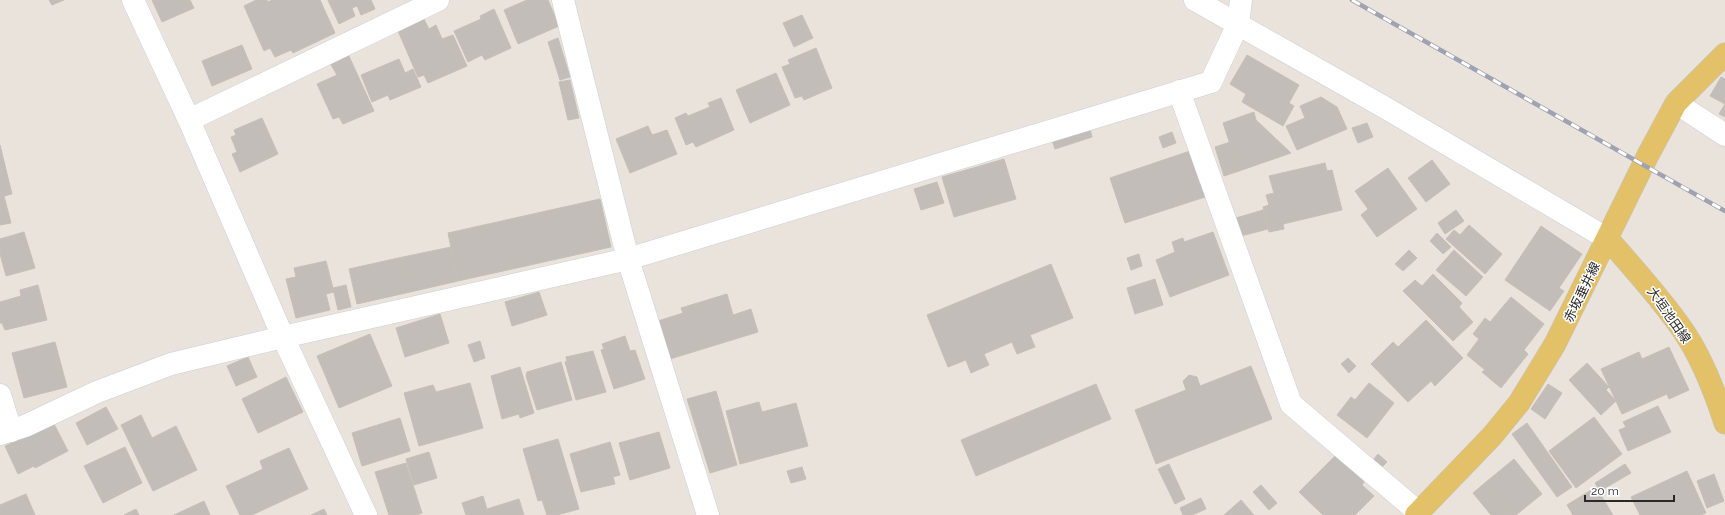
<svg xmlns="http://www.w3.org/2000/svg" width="1725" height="515" viewBox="0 0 1725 515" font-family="Raleway,'Noto Sans JP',sans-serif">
<rect width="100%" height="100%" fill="#eae3dc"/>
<path fill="#c2bdb8" stroke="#c5bfb6" d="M 49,0 L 64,0 L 52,5 Z
M 152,0 L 190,0 L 194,8 L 162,22 Z
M 256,0 L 267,0 L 268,2 L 272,0 L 320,0 L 335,33 L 293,53 L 291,50 L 275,57 L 270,48 L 264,51 L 244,6 Z
M 328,0 L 371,0 L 375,9 L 361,15 L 357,6 L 352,8 L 355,16 L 339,24 Z
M 527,0 L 548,0 L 559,26 L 518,44 L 504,10 Z
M 494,9 L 511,48 L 485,60 L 482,55 L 468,62 L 454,31 L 481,19 L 480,16 Z
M 802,15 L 813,38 L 794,47 L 783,23 Z
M 424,19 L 429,29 L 436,25 L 442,39 L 453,35 L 467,66 L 428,83 L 424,75 L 418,77 L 398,31 Z
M 558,38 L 570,77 L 560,80 L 548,42 Z
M 242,45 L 252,69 L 212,86 L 202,61 Z
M 816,48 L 832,88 L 804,100 L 802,96 L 795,98 L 782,67 L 790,64 L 788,60 Z
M 348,54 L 374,111 L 343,124 L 339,117 L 333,119 L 317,84 L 337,75 L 330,63 Z
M 1247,55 L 1299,85 L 1289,103 L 1294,106 L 1283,126 L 1242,102 L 1246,94 L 1230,84 Z
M 399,59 L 405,73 L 413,69 L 421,87 L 390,100 L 388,95 L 372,102 L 361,75 Z
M 776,73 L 790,105 L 750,123 L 736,90 Z
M 1721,77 L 1725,79 L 1725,117 L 1719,114 L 1725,104 L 1710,96 Z
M 570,80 L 579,118 L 568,120 L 559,82 Z
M 1321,97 L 1337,107 L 1347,129 L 1297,150 L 1286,126 L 1305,118 L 1300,106 Z
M 721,98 L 734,130 L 696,147 L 693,142 L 686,145 L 675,118 L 686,113 L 688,116 L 710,107 L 708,103 Z
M 1254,112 L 1256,120 L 1291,153 L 1239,171 L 1223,123 Z
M 262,118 L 278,154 L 240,172 L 232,154 L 237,152 L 231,137 L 236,135 L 234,130 Z
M 1367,123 L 1373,137 L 1358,143 L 1352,128 Z
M 648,126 L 652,135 L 667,130 L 677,154 L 630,173 L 616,139 Z
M 1090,129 L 1092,137 L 1055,149 L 1052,140 Z
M 1172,132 L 1176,143 L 1163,148 L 1159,137 Z
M 1230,142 L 1239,171 L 1224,176 L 1215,147 Z
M 0,145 L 12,194 L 4,196 L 11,223 L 0,225 Z
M 1190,151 L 1205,197 L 1125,223 L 1110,178 Z
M 1004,159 L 1016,199 L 954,217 L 942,177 Z
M 1432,160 L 1450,184 L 1426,202 L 1408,178 Z
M 1325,163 L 1327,171 L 1332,170 L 1342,210 L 1283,224 L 1284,229 L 1269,232 L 1263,207 L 1269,205 L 1266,195 L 1274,193 L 1269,176 Z
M 1388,168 L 1417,209 L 1377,237 L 1361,215 L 1368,209 L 1355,191 Z
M 937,182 L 944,203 L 921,210 L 914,189 Z
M 600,199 L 611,247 L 458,281 L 448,233 Z
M 1263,210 L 1268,229 L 1241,236 L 1236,218 Z
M 1456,210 L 1464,221 L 1445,234 L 1438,223 Z
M 1469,225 L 1502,254 L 1485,274 L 1446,239 L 1454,230 L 1460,235 Z
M 1541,226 L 1582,254 L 1559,288 L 1564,291 L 1550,311 L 1505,280 Z
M 24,232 L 35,268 L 6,276 L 0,254 L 0,239 Z
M 1213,232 L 1229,275 L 1170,297 L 1156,260 L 1175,252 L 1172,242 L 1183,238 L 1184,242 Z
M 1437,233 L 1451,247 L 1443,254 L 1430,241 Z
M 451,247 L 458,281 L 410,292 L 403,257 Z
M 1409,250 L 1417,258 L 1403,271 L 1395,264 Z
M 1454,250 L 1483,277 L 1466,296 L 1436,270 Z
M 1139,254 L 1142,266 L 1131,270 L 1127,258 Z
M 403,257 L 410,292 L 357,304 L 349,269 Z
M 326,261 L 334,292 L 326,294 L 330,310 L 296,318 L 286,279 L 296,277 L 294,268 Z
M 1051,264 L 1073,318 L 1030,335 L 1035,347 L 1017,354 L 1012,342 L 984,354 L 989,365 L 971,373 L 966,360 L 948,367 L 927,315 Z
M 1433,274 L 1462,303 L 1459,307 L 1473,322 L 1453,341 L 1403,291 L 1415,280 L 1422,286 Z
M 1155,279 L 1163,305 L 1135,314 L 1127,288 Z
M 38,285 L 47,320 L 5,330 L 2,323 L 0,323 L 0,302 L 21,296 L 20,290 Z
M 346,285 L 351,307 L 338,310 L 333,288 Z
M 539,292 L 547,315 L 512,326 L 505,302 Z
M 727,294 L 733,315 L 751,309 L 758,332 L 670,359 L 658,321 L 683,313 L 681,308 Z
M 1511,297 L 1544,324 L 1524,350 L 1528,354 L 1501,388 L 1482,372 L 1485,370 L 1467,355 L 1479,339 L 1473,334 L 1485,318 L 1490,322 Z
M 440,314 L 449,343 L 405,357 L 396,328 Z
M 1426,320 L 1463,358 L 1435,386 L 1431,381 L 1408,402 L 1371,364 L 1393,342 L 1398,347 Z
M 370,334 L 392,386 L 339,408 L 317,356 Z
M 625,336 L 630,351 L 635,350 L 645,379 L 614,389 L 601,350 L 604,349 L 602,344 Z
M 480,341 L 485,358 L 474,362 L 468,345 Z
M 55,342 L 67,387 L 24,398 L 12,353 Z
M 1669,347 L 1689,390 L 1669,399 L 1667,394 L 1622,414 L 1601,369 L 1639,352 L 1642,359 Z
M 593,351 L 606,392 L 576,400 L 565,362 L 567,361 L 566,357 Z
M 248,357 L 257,377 L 236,386 L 227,366 Z
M 1348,358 L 1356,366 L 1349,373 L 1341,364 Z
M 561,362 L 572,400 L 537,410 L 526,376 L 527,372 Z
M 1587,363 L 1609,387 L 1606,390 L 1616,401 L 1601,415 L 1569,380 Z
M 1251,366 L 1272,419 L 1156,464 L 1135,410 L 1186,390 L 1183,381 L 1189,375 L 1197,377 L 1200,386 Z
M 520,367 L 534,413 L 520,418 L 519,414 L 502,419 L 491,376 Z
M 286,377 L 303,412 L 258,433 L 242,399 Z
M 470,383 L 483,428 L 419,446 L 404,393 L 433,385 L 436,392 Z
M 1369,383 L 1394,403 L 1367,438 L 1337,415 L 1351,397 L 1355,400 Z
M 1096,384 L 1111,419 L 976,476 L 961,440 Z
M 1548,384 L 1562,393 L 1545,419 L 1531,409 Z
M 716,391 L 737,465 L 710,473 L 687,399 Z
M 759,402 L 762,412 L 796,403 L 808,446 L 740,464 L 726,411 Z
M 1658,406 L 1671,432 L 1628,451 L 1619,430 L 1626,427 L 1623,422 Z
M 106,407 L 118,429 L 87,445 L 76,423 Z
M 141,415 L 152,438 L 176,426 L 197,470 L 153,491 L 121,425 Z
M 1594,417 L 1622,454 L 1576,488 L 1549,451 Z
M 400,418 L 410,451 L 362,466 L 352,433 Z
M 53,422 L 68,451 L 35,468 L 21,439 Z
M 1527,423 L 1572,487 L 1557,497 L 1512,434 Z
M 659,432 L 670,468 L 630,480 L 619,443 Z
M 21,439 L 34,466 L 18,474 L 5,446 Z
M 558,439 L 579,509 L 557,515 L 547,515 L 542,500 L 538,501 L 523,449 Z
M 610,442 L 620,475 L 613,477 L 615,484 L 581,492 L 570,454 Z
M 125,447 L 142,483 L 103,503 L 84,466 Z
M 289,448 L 308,489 L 252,515 L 240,515 L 226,486 L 263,469 L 260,461 Z
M 429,452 L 437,478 L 414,485 L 406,459 Z
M 1337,454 L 1364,482 L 1362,485 L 1374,496 L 1355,515 L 1323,515 L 1299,492 Z
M 1378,454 L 1387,462 L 1381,468 L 1373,460 Z
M 1514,459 L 1542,494 L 1516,515 L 1512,515 L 1486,482 Z
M 406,463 L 422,513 L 416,515 L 389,515 L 375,472 Z
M 1169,464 L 1185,499 L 1175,504 L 1158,469 Z
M 1625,464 L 1631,473 L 1600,491 L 1595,483 Z
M 802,467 L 806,479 L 791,483 L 787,471 Z
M 1687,471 L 1706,513 L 1701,515 L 1640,515 L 1631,497 Z
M 1714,474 L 1724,501 L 1707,508 L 1697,481 Z
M 1486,482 L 1512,515 L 1491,515 L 1473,493 Z
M 1261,485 L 1277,503 L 1269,510 L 1253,492 Z
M 1596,487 L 1613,515 L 1573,515 L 1567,505 Z
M 26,494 L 35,515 L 0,515 L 0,505 Z
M 483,496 L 487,509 L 519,499 L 524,515 L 466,515 L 462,503 Z
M 1201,498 L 1206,509 L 1192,515 L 1183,515 L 1180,508 Z
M 1241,500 L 1254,515 L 1224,515 Z
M 204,501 L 210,515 L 174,515 Z
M 136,509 L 139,515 L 124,515 Z
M 324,509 L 327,515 L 311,515 Z"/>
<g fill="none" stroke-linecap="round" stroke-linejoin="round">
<g stroke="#caced9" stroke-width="23">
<path id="minor" d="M 133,0 L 189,120 L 283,337 L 366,515
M 563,0 L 628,259 L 708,515
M 1195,0 L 1384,107 L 1608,239
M 1179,91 L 1291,404 L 1418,512
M 1676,103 L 1725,135
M 189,120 L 438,0
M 0,395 L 11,431
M 0,434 L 25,426 L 97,392 L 171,364 L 283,337 L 628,259 L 1211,82 L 1238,24 L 1241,0"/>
</g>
<g stroke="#c3c3c3" stroke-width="23">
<path id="major" d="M 1608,239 C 1633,268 1660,297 1682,329 C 1701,356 1715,392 1725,423
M 1416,515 L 1492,436 L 1519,403 L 1555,344 L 1648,155 L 1676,103 L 1725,54"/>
</g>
<use href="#minor" stroke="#fff" stroke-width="22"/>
<use href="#major" stroke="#e3c168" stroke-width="22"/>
<g stroke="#9fa3b1" stroke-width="4.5">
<path id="rail" d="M 1352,0 L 1725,211"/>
</g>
<use href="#rail" stroke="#fff" stroke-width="3" stroke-dasharray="9" stroke-linecap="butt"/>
</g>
<g text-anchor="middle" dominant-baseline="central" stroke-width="3" stroke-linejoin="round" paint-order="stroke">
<g font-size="13" fill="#292929" stroke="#fff">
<text transform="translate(1582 292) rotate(-64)">赤坂垂井線</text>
<text transform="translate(1669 315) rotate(55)">大垣池田線</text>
</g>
</g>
<path d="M1585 495v6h89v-6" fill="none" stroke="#292929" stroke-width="2"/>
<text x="1591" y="495" font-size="12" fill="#292929" stroke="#ffffff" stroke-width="3" paint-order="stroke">20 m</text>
</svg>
